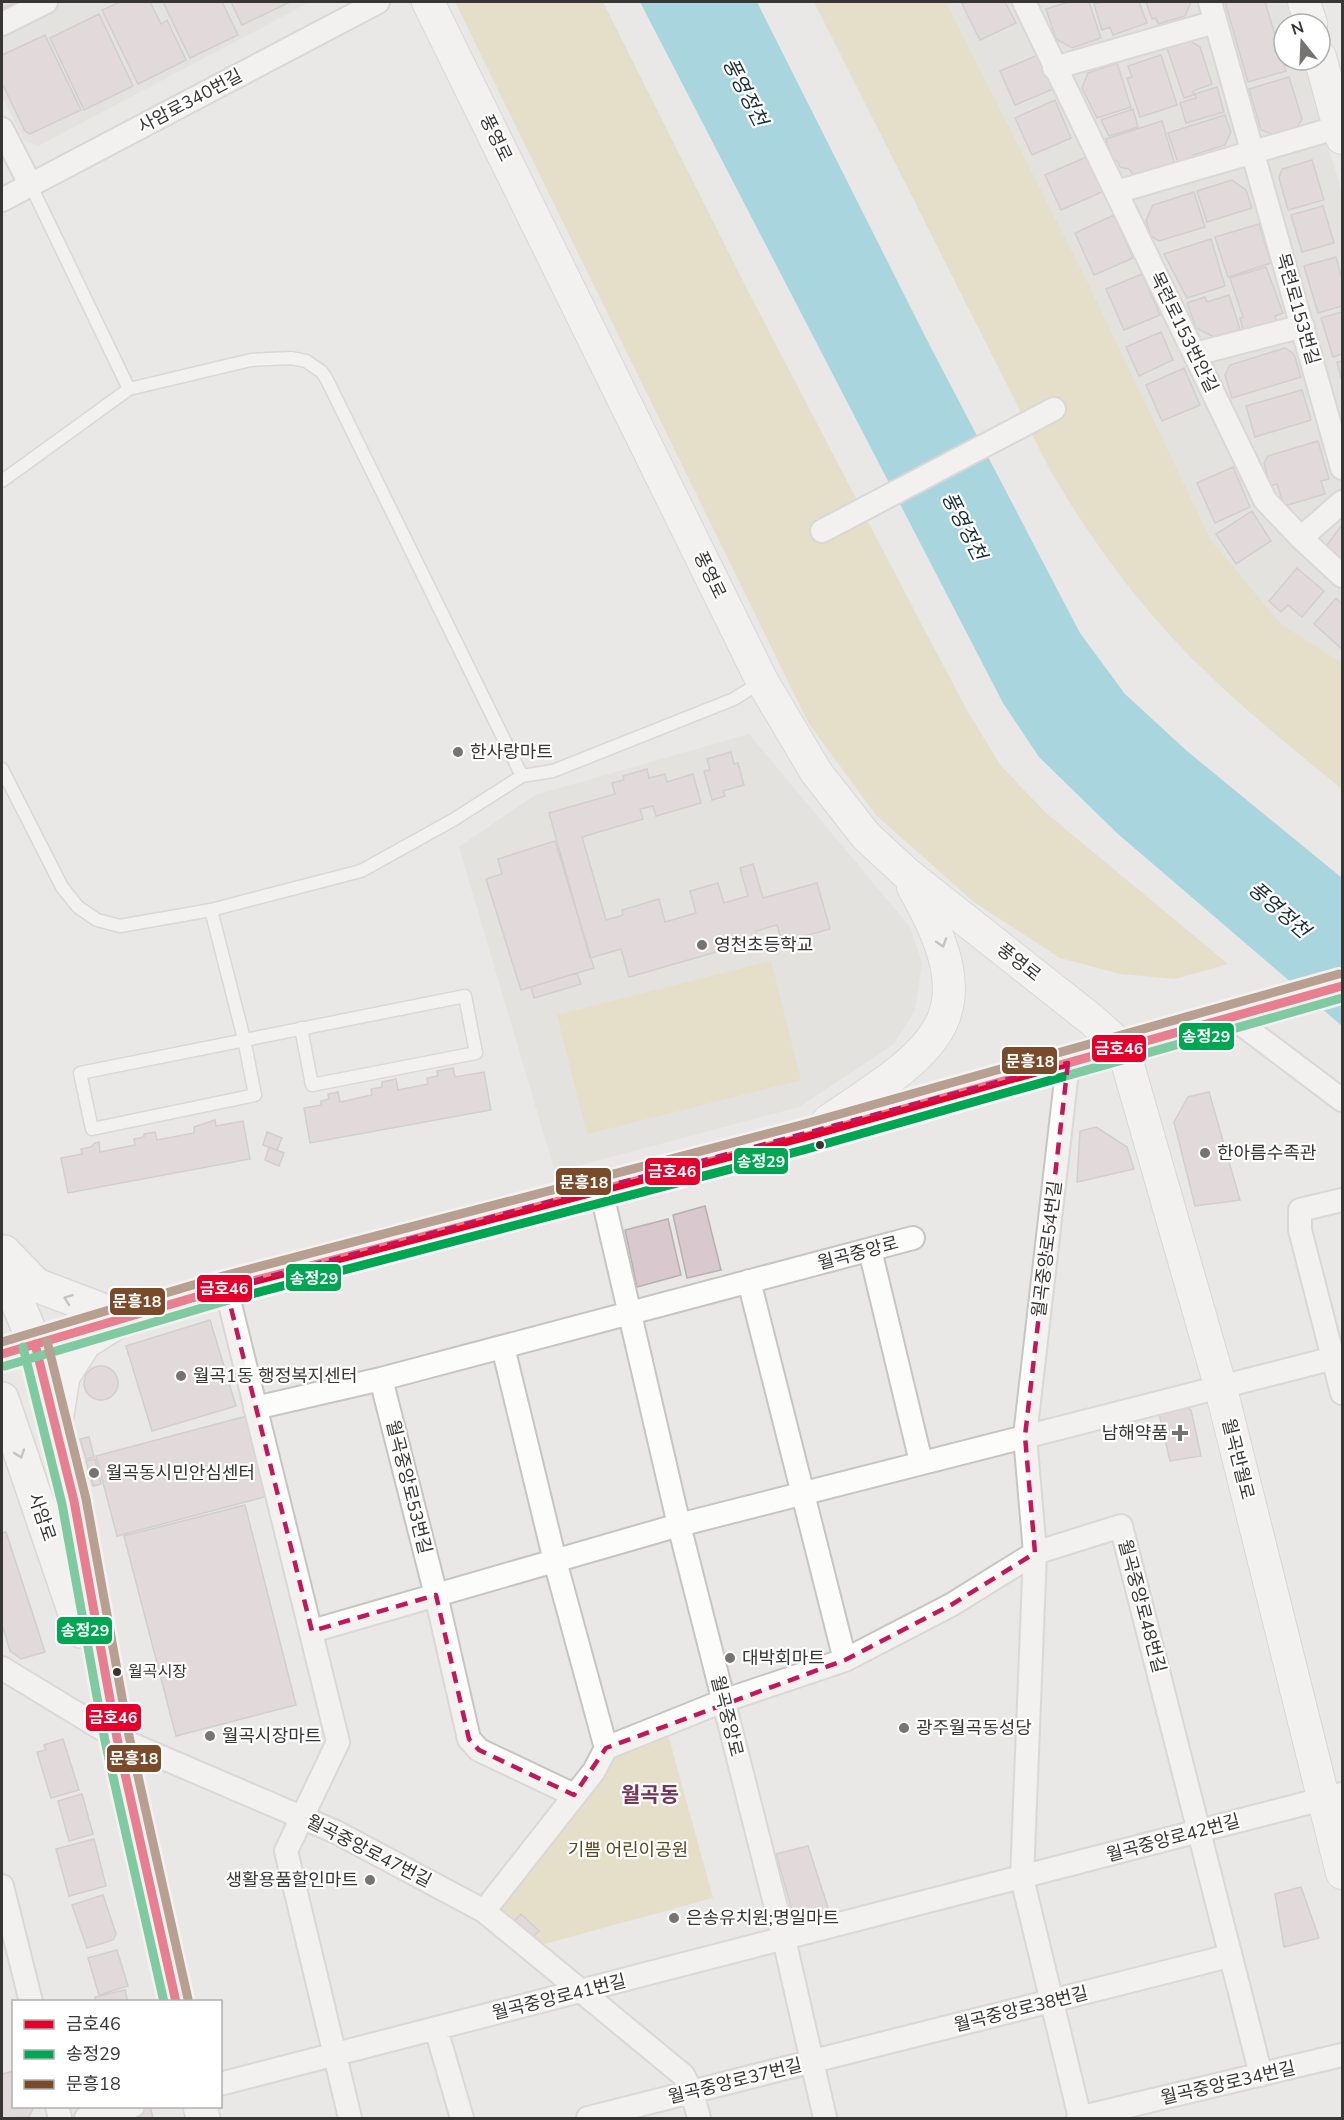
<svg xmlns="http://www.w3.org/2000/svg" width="1344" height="2120" viewBox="0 0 1344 2120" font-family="'Nunito Sans','Noto Sans KR',sans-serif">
<rect width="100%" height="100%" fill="#e9e8e6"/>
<path fill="#dddbd5" d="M 2,2 L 310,2 L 38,146 L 25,141 L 2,97 Z
M 946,2 L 1286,2 L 1293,24 L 1284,24 L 1284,60 L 1303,60 L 1342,193 L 1342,663 L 1281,624 L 1211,540 L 1087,281 Z
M 749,734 L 910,927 L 922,963 L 915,1010 L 894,1044 L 799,1107 L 555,1172 L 459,847 L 535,795 Z"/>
<path fill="#dfd2a4" d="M 455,2 L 603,2 L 749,293 L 924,629 L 968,712 L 1001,766 L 1046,813 L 1228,964 L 1175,979 L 1121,974 L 1060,958 L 974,902 L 876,815 L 809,724 Z
M 814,2 L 946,2 L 1087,281 L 1211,540 L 1281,624 L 1342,663 L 1342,789 C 1288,745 1231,699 1182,648 C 1130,594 1086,532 1049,468 Z
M 771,961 L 801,1080 L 587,1134 L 557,1015 Z
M 667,1731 L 713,1898 L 537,1946 L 495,1910 L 611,1752 Z"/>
<path fill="#5bc2d4" d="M 640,2 L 757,2 L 927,340 L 1080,633 L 1125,694 L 1187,751 L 1342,878 L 1342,1026 L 1118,834 L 1039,757 L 1003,703 Z"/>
<path fill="#dac8cf" stroke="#b3b2b1" stroke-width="1.5" d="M 2,2 L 17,2 L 2,9 Z
M 120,2 L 150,2 L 161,24 L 167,20 L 186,60 L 138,84 L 102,10 Z
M 163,2 L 222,2 L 238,35 L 190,58 Z
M 231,2 L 290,2 L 242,25 Z
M 967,2 L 1005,2 L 1016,23 L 980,40 L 962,4 Z
M 1069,2 L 1089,2 L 1101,38 L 1072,48 L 1056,39 L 1046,9 Z
M 1102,2 L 1139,2 L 1147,23 L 1113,35 L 1110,27 L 1102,30 L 1094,4 Z
M 1146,2 L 1191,2 L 1185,16 L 1158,24 L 1156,18 L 1152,19 Z
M 1225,2 L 1265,2 L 1286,71 L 1248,82 Z
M 99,14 L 133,86 L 84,110 L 50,38 Z
M 45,35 L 81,110 L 30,134 L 25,131 L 2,83 L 2,55 Z
M 1185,38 L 1200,47 L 1212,84 L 1193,91 L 1194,95 L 1184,98 L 1166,45 Z
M 1038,55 L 1053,89 L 1015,105 L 1000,71 Z
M 1161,55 L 1177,105 L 1140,117 L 1127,78 L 1132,77 L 1128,66 Z
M 1117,63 L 1131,107 L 1097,118 L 1082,88 L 1088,73 Z
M 1289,77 L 1302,119 L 1296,129 L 1275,135 L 1261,130 L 1249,89 Z
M 1217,87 L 1224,112 L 1186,123 L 1180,103 L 1196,98 L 1195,94 Z
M 1055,100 L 1071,138 L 1032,155 L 1015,118 Z
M 1133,109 L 1138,127 L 1109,136 L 1101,120 Z
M 1225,115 L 1231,132 L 1225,145 L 1193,155 L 1194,158 L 1178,163 L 1168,133 Z
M 1162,121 L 1174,162 L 1134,175 L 1129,169 L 1120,167 L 1118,162 L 1112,159 L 1106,139 Z
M 1089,156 L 1104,191 L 1061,210 L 1045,175 Z
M 1312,160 L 1324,200 L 1288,210 L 1279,178 L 1282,169 Z
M 1232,180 L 1246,190 L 1252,208 L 1207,222 L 1197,191 Z
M 1194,192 L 1205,227 L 1159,241 L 1151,236 L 1146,220 L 1153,205 Z
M 1323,206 L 1334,243 L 1302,252 L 1291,215 Z
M 1114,215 L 1133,258 L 1094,275 L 1075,233 Z
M 1259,224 L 1271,263 L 1228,277 L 1215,237 Z
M 1211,239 L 1225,286 L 1187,298 L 1164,254 Z
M 1336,257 L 1342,280 L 1342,306 L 1318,313 L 1304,266 Z
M 1266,267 L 1283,313 L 1275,316 L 1277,323 L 1244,333 L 1240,318 L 1243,317 L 1230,278 Z
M 1142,274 L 1160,315 L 1124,330 L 1106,289 Z
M 1229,295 L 1240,329 L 1214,337 L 1196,328 L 1187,303 L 1205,297 L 1207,302 Z
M 1342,312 L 1342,354 L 1333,357 L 1321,318 Z
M 1161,332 L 1173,360 L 1139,376 L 1126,347 Z
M 1285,348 L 1294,354 L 1301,377 L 1232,398 L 1225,375 L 1230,365 Z
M 1342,361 L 1342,381 L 1337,362 Z
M 1184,368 L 1200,405 L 1162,421 L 1146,385 Z
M 1302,390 L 1311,420 L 1255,437 L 1246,406 Z
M 1318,441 L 1329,479 L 1321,481 L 1325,494 L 1284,506 L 1277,484 L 1270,486 L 1264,463 L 1268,456 Z
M 1233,467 L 1250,507 L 1215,523 L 1197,483 Z
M 1252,511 L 1271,541 L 1236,564 L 1216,534 Z
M 1342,525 L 1342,567 L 1331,558 L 1327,545 Z
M 1297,568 L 1324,591 L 1302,617 L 1288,605 L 1281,612 L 1269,601 Z
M 1336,598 L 1342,604 L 1342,649 L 1314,624 Z
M 731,752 L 734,764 L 738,763 L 744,785 L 723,791 L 725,796 L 712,800 L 704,771 L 710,770 L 707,759 Z
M 647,769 L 649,778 L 665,774 L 667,782 L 693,774 L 701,803 L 656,816 L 653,806 L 640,809 L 643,819 L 582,837 L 606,920 L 623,915 L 622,910 L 659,899 L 665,922 L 696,913 L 690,891 L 718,883 L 724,903 L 748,896 L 740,868 L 753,864 L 763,898 L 817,883 L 830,929 L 782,942 L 777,925 L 756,931 L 758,940 L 629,977 L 621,949 L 590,958 L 549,813 L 615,794 L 612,783 L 624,780 L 623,776 Z
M 555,841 L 594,968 L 521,990 L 486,879 L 502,874 L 498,859 Z
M 577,973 L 581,984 L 534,998 L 531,987 Z
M 453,1068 L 455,1077 L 484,1072 L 491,1110 L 310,1143 L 304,1108 L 321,1105 L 321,1101 L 329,1099 L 328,1094 L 338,1092 L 340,1102 L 372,1095 L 371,1089 L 382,1087 L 382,1082 L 396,1079 L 398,1090 L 428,1084 L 427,1078 L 438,1076 L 437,1071 Z
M 1209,1092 L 1240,1200 L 1195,1206 L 1174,1122 L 1188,1097 Z
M 215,1120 L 216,1126 L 243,1121 L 250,1159 L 68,1193 L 61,1158 L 82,1154 L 81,1149 L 91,1147 L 95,1143 L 99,1142 L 100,1152 L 135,1145 L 134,1139 L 144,1137 L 144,1134 L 155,1132 L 157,1140 L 194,1133 L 194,1127 Z
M 1096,1127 L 1127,1147 L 1134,1169 L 1077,1182 L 1080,1131 Z
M 267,1132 L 282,1138 L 277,1150 L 263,1145 Z
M 269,1147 L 284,1153 L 279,1166 L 265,1160 Z
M 705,1206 L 721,1270 L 687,1278 L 673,1215 Z
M 668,1219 L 681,1275 L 637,1287 L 625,1230 Z
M 210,1320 L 236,1406 L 152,1431 L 126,1346 Z
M84 1383a17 17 0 1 1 34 0a17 17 0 1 1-34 0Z
M 1179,1403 L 1191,1410 L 1201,1456 L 1170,1461 L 1158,1409 Z
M 247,1416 L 268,1496 L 117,1536 L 96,1456 Z
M 89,1437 L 94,1457 L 86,1459 L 80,1439 Z
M 95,1459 L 101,1484 L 93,1486 L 86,1461 Z
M 245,1505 L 296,1705 L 176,1736 L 124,1536 Z
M 6,1532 L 45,1652 L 21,1659 L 10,1651 L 2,1624 L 2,1533 Z
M 63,1739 L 79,1790 L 51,1798 L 37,1752 L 46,1750 L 44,1745 Z
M 82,1794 L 93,1834 L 69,1841 L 58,1801 Z
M 94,1839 L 106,1886 L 69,1896 L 56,1849 Z
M 808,1846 L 832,1920 L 794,1917 L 776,1854 Z
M 1301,1887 L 1319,1938 L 1284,1947 L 1275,1894 Z
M 103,1895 L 116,1934 L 113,1940 L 87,1948 L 72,1905 Z
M 521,1914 L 539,1931 L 531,1939 L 513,1922 Z
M 117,1950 L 128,1986 L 99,1995 L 88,1958 Z
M 125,1990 L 128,2002 L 96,2002 L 95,1997 Z
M 14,2071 L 14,2106 L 34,2106 L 29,2117 L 2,2118 L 2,2074 Z
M 139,2106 L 150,2106 L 153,2118 L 95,2118 Z"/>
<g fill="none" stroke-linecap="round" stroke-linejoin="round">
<g stroke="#c6c5c3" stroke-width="15">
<path id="lane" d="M 31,186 L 129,389
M 2,481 L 129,389 L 251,360 L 291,358 L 306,361 L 322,372 L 327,380 L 522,776
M 2,769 L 62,887 L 78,907 L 97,920 L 120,926 L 211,910 L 361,871 L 453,820 L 522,776 L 553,771 L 734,699 L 761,682
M 211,910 L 244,1039 L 255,1095 L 92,1129 L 80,1073 L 465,996 L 476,1053 L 312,1085 L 301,1028"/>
</g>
<g stroke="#c6c5c3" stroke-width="26">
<path id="street" d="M 1024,2 L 1265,500 L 1301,538 L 1342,576
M 1210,2 L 1342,468
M 2,24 L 46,2
M 1054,68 L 1215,22
M 2,129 L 31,186
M 1116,192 L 1339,127
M 2,200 L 378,2
M 1195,354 L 1303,326
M 822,531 L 1054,409
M 1301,538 L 1342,502
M 1232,1017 L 1342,1100
M 1068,1063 L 1025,1436 L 1035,1553 L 1022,1878 L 1080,2118
M 601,1190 L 679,1525 L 784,1939 L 825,2118
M 1342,1200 L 1300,1210 L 1300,1230 L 1342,1393
M 870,1250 L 921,1462
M 749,1281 L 845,1660
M 226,1288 L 338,1742 L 286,1851 L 350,2118
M 503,1347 L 555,1561 L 606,1748
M 381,1379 L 436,1595 L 469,1739 L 479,1750 L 574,1795
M 255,1408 L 381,1379 L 913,1238
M 312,1631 L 679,1525 L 1342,1356
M 2,1668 L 117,1738 L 336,1832 L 484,1911 L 683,2075 L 692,2092 L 699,2118
M 2,1886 L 31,2002
M 484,1911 L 594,1771 L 606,1748 L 723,1701 L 845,1660 L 951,1605 L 1035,1553 L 1121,1526 L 1261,2075
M 436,2029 L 462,2118
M 220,2084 L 1342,1794
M 57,2106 L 60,2118
M 86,2118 L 133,2106
M 588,2118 L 1229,1956
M 1078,2118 L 1342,2055"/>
</g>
<g stroke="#c6c5c3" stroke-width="34">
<path id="secondary" d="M 428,2 L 762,681 L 816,772 L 866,836 L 906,873 L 1092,1020 L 1123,1048 L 1220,1385 L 1342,1873
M 1304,2 L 1311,24
M 1320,57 L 1342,138
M 828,1121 C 937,1048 989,1019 913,887
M 2,1354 L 226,1288 L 804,1137 L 1342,986"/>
</g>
<g stroke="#c6c5c3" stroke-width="36">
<path id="primary" d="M 4,1252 L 36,1285 L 123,1318
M 2,1265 L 35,1344 L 74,1501 L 117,1738 L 176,2002
M 2,1399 L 81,1631
M 57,1415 L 63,1376 L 85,1342 L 123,1318
M 200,2106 L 203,2118"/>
</g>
<use href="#lane" stroke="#fcfcfb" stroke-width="12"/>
<use href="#street" stroke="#fcfcfb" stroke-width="22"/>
<use href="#secondary" stroke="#fcfcfb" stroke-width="32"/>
<use href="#primary" stroke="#fcfcfb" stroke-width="33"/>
<g stroke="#fff" stroke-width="14">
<path id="bus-1" d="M 35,1344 L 74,1501 L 117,1738 L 176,2002
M 2,1354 L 226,1288 L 804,1137 L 1342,986"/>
</g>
<g stroke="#fff" stroke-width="14">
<path id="bus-2" d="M 23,1347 L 62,1504 L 105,1741 L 164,2002
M 5,1366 L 229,1300 L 807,1149 L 1342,998"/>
</g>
<g stroke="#fff" stroke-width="14">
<path id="bus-3" d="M 47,1341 L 86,1499 L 129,1736 L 188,1999
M 2,1342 L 223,1276 L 801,1125 L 1339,974"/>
</g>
<use href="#bus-1" stroke="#e4002b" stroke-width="9"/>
<use href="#bus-2" stroke="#00a651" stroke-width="9"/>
<use href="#bus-3" stroke="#7a4b2a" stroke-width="9"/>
</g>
<defs><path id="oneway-chevron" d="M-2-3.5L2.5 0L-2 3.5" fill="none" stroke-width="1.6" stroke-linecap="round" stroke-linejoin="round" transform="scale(1.5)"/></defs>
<g stroke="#9a9998">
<use href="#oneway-chevron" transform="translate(942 943) rotate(72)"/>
<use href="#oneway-chevron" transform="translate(68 1299) rotate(-160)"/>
<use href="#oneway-chevron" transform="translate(20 1454) rotate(71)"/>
</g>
<path d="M0 0H1344V2120H0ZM 1068,1063 L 1025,1436 L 1035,1553 L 951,1605 L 845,1660 L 606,1748 L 574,1795 L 479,1750 L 469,1739 L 436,1595 L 312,1631 L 226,1288 Z" fill="#e9e8e6" fill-opacity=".55" fill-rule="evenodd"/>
<path fill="none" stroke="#c2185b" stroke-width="4.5" stroke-dasharray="12 8" stroke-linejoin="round" d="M 1068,1063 L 1025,1436 L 1035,1553 L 951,1605 L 845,1660 L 606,1748 L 574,1795 L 479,1750 L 469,1739 L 436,1595 L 312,1631 L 226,1288 Z"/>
<g fill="#757473" stroke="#fff" stroke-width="2">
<circle cx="458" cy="752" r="6"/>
<circle cx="702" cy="945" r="6"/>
<circle cx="1205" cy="1153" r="6"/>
<circle cx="181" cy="1376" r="6"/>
<path d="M1177 1424h6v6h6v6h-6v6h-6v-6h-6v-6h6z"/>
<circle cx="94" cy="1473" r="6"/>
<circle cx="730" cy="1658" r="6"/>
<circle cx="904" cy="1728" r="6"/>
<circle cx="210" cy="1736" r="6"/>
<circle cx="370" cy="1880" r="6"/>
<circle cx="674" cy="1918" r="6"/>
</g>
<g fill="#373635" stroke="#fff" stroke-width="2">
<circle cx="820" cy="1145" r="5"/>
<circle cx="117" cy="1672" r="5"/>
</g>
<g text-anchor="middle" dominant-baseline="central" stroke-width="4.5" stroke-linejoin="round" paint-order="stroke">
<g font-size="16" fill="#373635" stroke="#fff" text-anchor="start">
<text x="128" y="1672">월곡시장</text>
</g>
<g font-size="18" fill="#373635" stroke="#fff">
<text transform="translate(190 101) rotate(-28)">사암로340번길</text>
<text transform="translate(496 138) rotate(64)">풍영로</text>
<text transform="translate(1298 309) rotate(74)">목련로153번길</text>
<text transform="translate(1184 332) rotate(64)">목련로153번안길</text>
<text transform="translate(710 575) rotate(64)">풍영로</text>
<text transform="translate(1019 962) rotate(38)">풍영로</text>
<text transform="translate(1047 1249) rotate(-83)">월곡중앙로54번길</text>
<text transform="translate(858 1253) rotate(-15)">월곡중앙로</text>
<text transform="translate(1238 1459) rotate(76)">월곡반월로</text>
<text transform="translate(409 1487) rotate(76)">월곡중앙로53번길</text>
<text transform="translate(42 1517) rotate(71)">사암로</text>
<text transform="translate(1142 1606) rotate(75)">월곡중앙로48번길</text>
<text transform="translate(727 1716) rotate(76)">월곡중앙로</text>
<text transform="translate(1173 1838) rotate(-15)">월곡중앙로42번길</text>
<text transform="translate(369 1851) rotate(27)">월곡중앙로47번길</text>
<text transform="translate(559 1997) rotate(-14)">월곡중앙로41번길</text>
<text transform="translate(1021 2009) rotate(-14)">월곡중앙로38번길</text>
<text transform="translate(735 2081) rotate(-14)">월곡중앙로37번길</text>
<text transform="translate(1228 2083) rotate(-13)">월곡중앙로34번길</text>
</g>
<g font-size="18" fill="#373635" stroke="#fff" text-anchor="start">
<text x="470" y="752">한사랑마트</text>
<text x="714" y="945">영천초등학교</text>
<text x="1217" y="1153">한아름수족관</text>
<text x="193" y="1376">월곡1동 행정복지센터</text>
<text x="1168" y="1433" text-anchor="end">남해약품</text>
<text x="106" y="1473">월곡동시민안심센터</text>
<text x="742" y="1658">대박회마트</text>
<text x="916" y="1728">광주월곡동성당</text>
<text x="222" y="1736">월곡시장마트</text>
<text x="358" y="1880" text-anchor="end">생활용품할인마트</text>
<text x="686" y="1918">은송유치원;명일마트</text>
</g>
<g font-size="18" fill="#554b23" stroke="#fff">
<text x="628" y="1850">기쁨 어린이공원</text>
</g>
<g font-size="20" font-style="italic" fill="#192f35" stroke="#fff">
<text transform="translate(745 92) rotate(63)">풍영정천</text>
<text transform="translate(964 526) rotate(63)">풍영정천</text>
<text transform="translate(1279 910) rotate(41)">풍영정천</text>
</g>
<g font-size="21" font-weight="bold" fill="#753557" stroke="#fff">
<text x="650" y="1795">월곡동</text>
</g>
</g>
<g stroke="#fff" stroke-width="2">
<rect x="1178" y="1022" width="57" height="29" rx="6" fill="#00a651"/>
<rect x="1091" y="1034" width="56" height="29" rx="6" fill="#e4002b"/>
<rect x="1001" y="1046" width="57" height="29" rx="6" fill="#7a4b2a"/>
<rect x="733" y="1147" width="56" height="28" rx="6" fill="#00a651"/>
<rect x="644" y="1157" width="57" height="29" rx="6" fill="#e4002b"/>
<rect x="555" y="1167" width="57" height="29" rx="6" fill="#7a4b2a"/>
<rect x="285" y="1263" width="57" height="29" rx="6" fill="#00a651"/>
<rect x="196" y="1274" width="57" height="29" rx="6" fill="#e4002b"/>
<rect x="109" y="1287" width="57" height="29" rx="6" fill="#7a4b2a"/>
<rect x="56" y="1616" width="57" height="29" rx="6" fill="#00a651"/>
<rect x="85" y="1703" width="57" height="29" rx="6" fill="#e4002b"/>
<rect x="106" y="1744" width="56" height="29" rx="6" fill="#7a4b2a"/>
</g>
<g font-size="16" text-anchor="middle" font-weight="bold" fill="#fff">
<text x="1206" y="1042">송정29</text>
<text x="1119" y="1054">금호46</text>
<text x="1030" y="1067">문흥18</text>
<text x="761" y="1167">송정29</text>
<text x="672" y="1177">금호46</text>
<text x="584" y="1188">문흥18</text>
<text x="314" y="1284">송정29</text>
<text x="224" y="1294">금호46</text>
<text x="137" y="1307">문흥18</text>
<text x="85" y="1636">송정29</text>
<text x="113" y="1723">금호46</text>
<text x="134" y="1764">문흥18</text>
</g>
<rect width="1344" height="2120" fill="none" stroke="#373635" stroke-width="6"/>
<rect x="12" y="2000" width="210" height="108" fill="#ffffff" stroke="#afafae" stroke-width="1.5"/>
<rect x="24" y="2020" width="30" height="9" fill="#e4002b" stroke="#afafae" stroke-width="1.5"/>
<text x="66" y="2030" font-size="18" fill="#373635">금호46</text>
<rect x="24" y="2050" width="30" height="9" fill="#00a651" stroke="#afafae" stroke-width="1.5"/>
<text x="66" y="2060" font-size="18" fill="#373635">송정29</text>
<rect x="24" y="2080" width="30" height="9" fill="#7a4b2a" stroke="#afafae" stroke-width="1.5"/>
<text x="66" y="2090" font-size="18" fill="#373635">문흥18</text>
<g transform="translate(1302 42) rotate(342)"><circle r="28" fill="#ffffff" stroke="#afafae" stroke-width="1.5"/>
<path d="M0-4.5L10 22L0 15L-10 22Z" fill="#757473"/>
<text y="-9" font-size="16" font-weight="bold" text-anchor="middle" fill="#373635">N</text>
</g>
</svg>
